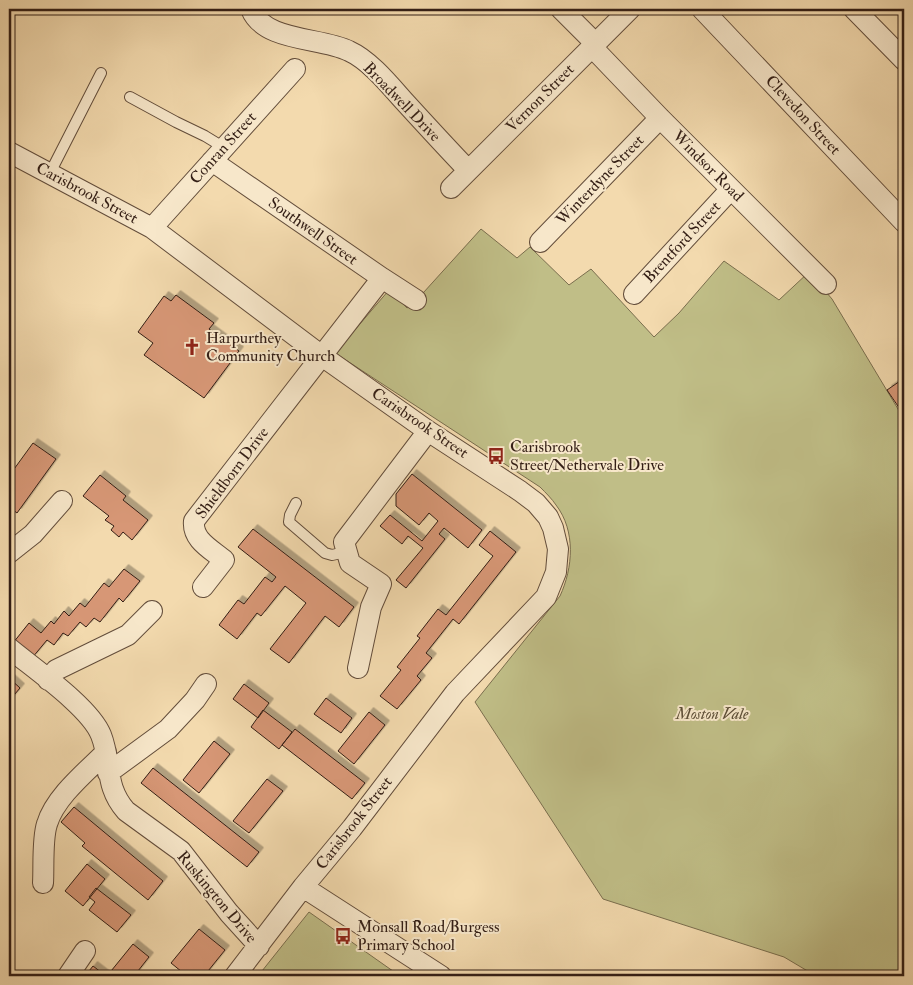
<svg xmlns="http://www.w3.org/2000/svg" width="913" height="985" viewBox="0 0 913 985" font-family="'IM FELL Double Pica',serif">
<defs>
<filter id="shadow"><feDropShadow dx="4.5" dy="-4.5" stdDeviation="0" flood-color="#0004"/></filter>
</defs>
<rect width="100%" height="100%" fill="#f3daae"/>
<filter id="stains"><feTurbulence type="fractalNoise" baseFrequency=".004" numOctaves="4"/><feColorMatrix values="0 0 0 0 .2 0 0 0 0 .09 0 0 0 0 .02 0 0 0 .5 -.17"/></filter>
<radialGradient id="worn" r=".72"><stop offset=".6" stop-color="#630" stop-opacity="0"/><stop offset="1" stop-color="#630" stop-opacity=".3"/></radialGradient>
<path fill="#c0be87" stroke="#7a6e4e" d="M 481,229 L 517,258 L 530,247 L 569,285 L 591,269 L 654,337 L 679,313 L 724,261 L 779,300 L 809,272 L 832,299 L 904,419 L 904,976 L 816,976 L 784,957 L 603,899 L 475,702 L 560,596 C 573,568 576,531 556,505 C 552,499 546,493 540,487 L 335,353 L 389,290 L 407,308 L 414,303 Z
M 309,912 L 400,976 L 258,976 Z"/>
<path fill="#d79776" stroke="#331e15" filter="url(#shadow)" d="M 176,295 L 214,323 L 209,329 L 239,351 L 204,398 L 144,355 L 153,343 L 138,332 L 164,296 L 171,301 Z
M 903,379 L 904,381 L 904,415 L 887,390 Z
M 33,443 L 56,459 L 17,513 L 9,507 L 9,476 Z
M 412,474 L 482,530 L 468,548 L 444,528 L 439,534 L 445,539 L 406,588 L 396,580 L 423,548 L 408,536 L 402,544 L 380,526 L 390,515 L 422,541 L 438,521 L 429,513 L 419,525 L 396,506 L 396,494 Z
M 100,475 L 126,496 L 123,500 L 148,520 L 132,540 L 123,532 L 119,537 L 111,530 L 114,526 L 105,520 L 109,516 L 83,496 Z
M 253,529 L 354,607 L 339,627 L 325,616 L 289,663 L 270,649 L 306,603 L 285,586 L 261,616 L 257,613 L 237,639 L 219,625 L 238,600 L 244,604 L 265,577 L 272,582 L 276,577 L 238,547 Z
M 490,531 L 516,552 L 459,624 L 453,619 L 426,653 L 432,658 L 417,676 L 421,680 L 397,709 L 380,696 L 401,670 L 397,667 L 420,638 L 417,636 L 438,609 L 446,615 L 493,556 L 479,545 Z
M 124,569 L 140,581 L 123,602 L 119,598 L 100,622 L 94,618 L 86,627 L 80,622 L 68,636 L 63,633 L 54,645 L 47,640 L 32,658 L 13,643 L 29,623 L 41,633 L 51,621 L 54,624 L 64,611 L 69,616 L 80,603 L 85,607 L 104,583 L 109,587 Z
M 9,678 L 20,688 L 9,701 Z
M 244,684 L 269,703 L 258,718 L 233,699 Z
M 326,698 L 352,718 L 341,733 L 314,714 Z
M 263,710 L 292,732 L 279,749 L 251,727 Z
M 369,712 L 385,725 L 354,764 L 338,751 Z
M 295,729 L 365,783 L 352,799 L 282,745 Z
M 214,741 L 230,754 L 199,793 L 183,780 Z
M 153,768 L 259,852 L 247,867 L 141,783 Z
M 267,779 L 283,791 L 249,833 L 233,821 Z
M 74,807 L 163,881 L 148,900 L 82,846 L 85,843 L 61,822 Z
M 87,864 L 105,879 L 83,906 L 65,891 Z
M 96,888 L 131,915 L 117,932 L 89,910 L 95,902 L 89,897 Z
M 199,929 L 225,950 L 204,976 L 187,976 L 171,963 Z
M 133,944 L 149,957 L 134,976 L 107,976 Z
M 93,966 L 106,976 L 85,976 Z"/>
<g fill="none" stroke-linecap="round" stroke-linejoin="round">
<g stroke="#634d3b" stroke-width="12">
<path id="lane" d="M 130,97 L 176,122 L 205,136 L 223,147
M 50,173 L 101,73
M 296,503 L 290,515 L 289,522 L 325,553 L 332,555 L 346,552"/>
</g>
<g stroke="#634d3b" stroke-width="22">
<path id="street" d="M 251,9 C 264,42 321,37 349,51 C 369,60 388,83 403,100 C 424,123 446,147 468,170
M 561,9 L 596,44
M 702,9 L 904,222
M 854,9 L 904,60
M 592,47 L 660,118 L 826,284
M 9,152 L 152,228 L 322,356 L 428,431 L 520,491 L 536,503 L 548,517 L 553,528 L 558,549 L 556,572 L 546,597 L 455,693 L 352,828 L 303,887 L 235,976
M 212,161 L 382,278 L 416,300
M 451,188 L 630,9
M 152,228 L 295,69
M 540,242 L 660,118
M 634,294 L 731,189
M 9,553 L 33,534 L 62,501
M 203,587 L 224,560 C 211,549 192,540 194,521 L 382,278
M 9,648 C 33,668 90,707 101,735 C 112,763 104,786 126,811 L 181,851 L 229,913 L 259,946
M 358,668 L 371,607 L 381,584 L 350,563 L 344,542 L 428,431
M 48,680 L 56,670 L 128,635 L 152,611
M 108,773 L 168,729 L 195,700 L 206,684
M 43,883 C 44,867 42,839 47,824 C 55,797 86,772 106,752
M 303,887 L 441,976
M 68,976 L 85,951"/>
</g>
<use href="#lane" stroke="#f7e7ca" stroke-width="10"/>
<use href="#street" stroke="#f7e7ca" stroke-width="20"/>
</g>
<defs>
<g id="church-bare" transform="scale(1.35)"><path d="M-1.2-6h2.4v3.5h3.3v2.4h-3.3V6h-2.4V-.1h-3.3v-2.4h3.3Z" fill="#8f2418" stroke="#f7e7ca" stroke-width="2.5" paint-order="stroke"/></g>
<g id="bus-bare" transform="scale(1.35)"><path d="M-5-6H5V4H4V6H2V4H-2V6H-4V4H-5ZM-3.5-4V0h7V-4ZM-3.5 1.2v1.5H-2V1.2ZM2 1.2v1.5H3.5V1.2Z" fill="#8f2418" stroke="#f7e7ca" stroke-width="2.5" paint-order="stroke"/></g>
</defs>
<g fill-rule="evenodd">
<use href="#church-bare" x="192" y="347"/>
<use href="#bus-bare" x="496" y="456"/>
<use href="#bus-bare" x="343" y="936"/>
</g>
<g text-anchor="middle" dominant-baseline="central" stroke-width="4" stroke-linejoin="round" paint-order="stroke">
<g font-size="16" fill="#331e15" stroke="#f7e7ca">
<text transform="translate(540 98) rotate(-45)">Vernon Street</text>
<text transform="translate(402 102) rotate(46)">Broadwell Drive</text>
<text transform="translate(803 115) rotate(47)">Clevedon Street</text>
<text transform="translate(223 148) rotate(-48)">Conran Street</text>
<text transform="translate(708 166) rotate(45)">Windsor Road</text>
<text transform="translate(600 180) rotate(-46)">Winterdyne Street</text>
<text transform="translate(87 193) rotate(28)">Carisbrook Street</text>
<text transform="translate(313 231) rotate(35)">Southwell Street</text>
<text transform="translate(682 242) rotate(-47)">Brentford Street</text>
<text transform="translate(420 423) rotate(34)">Carisbrook Street</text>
<text transform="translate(232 473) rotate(-53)">Shieldborn Drive</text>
<text transform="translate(354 823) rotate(-52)">Carisbrook Street</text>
<text transform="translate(217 897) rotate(50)">Ruskington Drive</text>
</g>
<g font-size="16" fill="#331e15" stroke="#f7e7ca" text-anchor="start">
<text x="206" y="338">Harpurthey<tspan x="206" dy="18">Community Church</tspan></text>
<text x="510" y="447">Carisbrook<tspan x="510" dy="18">Street/Nethervale Drive</tspan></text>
<text x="357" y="927">Monsall Road/Burgess<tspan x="357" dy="18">Primary School</tspan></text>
</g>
<g font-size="16" font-style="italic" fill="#5d4e37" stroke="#f7e7ca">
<text x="712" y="714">Moston Vale</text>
</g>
</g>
<rect width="913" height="985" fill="none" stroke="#f3daae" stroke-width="30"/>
<rect x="10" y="10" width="893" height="965" fill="none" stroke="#331e15" stroke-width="2.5"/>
<rect x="15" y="15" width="883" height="955" fill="none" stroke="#331e15"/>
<rect width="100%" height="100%" filter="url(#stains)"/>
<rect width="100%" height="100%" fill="url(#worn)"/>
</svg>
